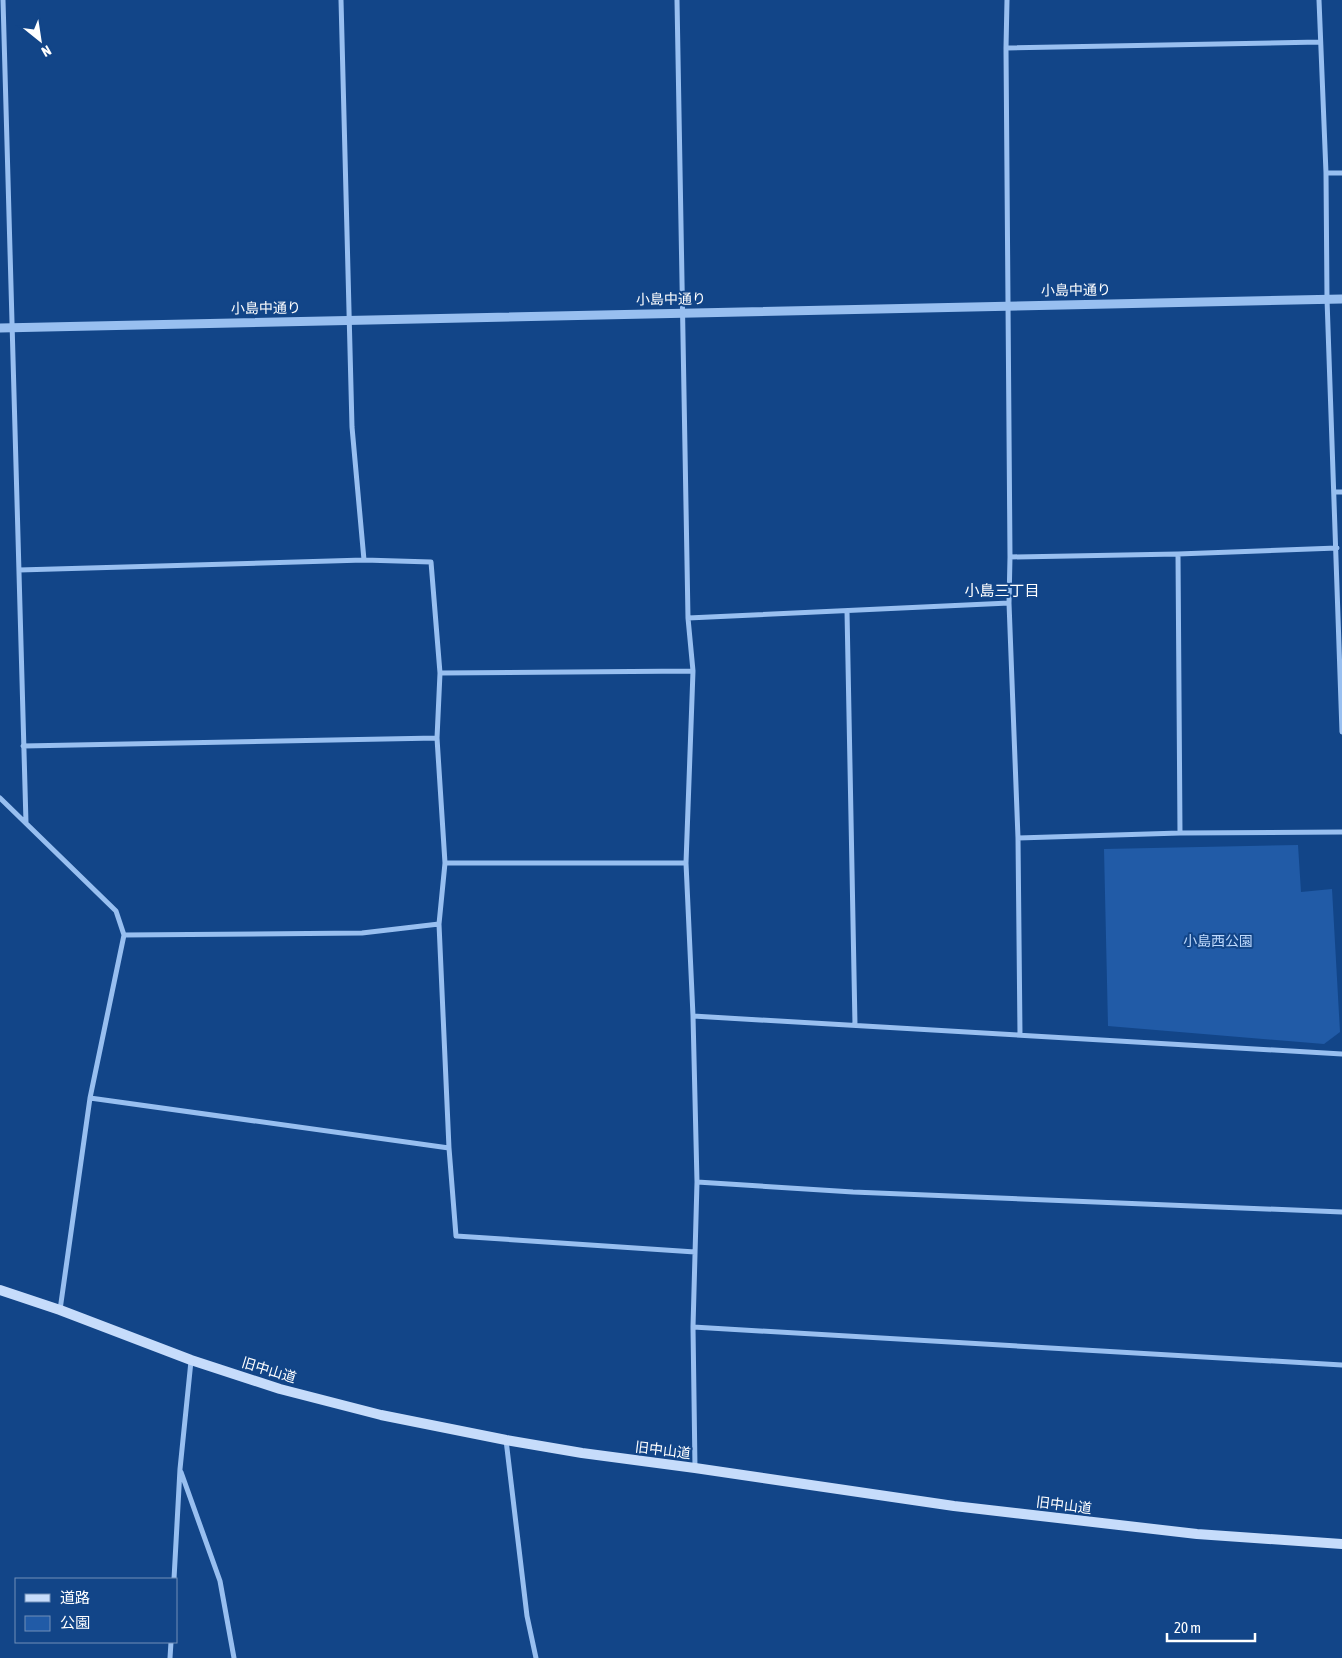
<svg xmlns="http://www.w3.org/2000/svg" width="1342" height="1658" viewBox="0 0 1342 1658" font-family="'Asap Condensed','Noto Sans JP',sans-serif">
<rect width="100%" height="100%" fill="#124588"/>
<path fill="#215ba7" d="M 1298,845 L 1301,892 L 1332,889 L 1340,1032 L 1324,1044 L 1108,1026 L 1104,849 Z"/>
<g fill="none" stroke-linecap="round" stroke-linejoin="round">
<path stroke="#98bff0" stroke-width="5" d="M 3,0 L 26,823
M 341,0 L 352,427 L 364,560
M 677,0 L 688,618 L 693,671 L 686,863 L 693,1016 L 697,1182 L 693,1327 L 695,1468
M 1007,0 L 1006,48 L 1010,557 L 1009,603 L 1018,838 L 1020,1035
M 1319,0 L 1326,173 L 1327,299 L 1342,732
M 1006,48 L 1320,42
M 1326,173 L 1342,173
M 1334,492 L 1342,492
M 1178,554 L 1180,833
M 1010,557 L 1178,554 L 1337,548
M 19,570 L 364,560 L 431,562 L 440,673 L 437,738 L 445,863 L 439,924 L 449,1148 L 456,1236 L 695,1252
M 847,611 L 855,1025
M 688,618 L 1009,603
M 440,673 L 693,671
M 23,746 L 437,738
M 0,798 L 116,911 L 124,935 L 90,1098 L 60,1310
M 1018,838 L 1180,833 L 1342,832
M 445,863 L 686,863
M 124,935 L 362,933 L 439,924
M 693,1016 L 1342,1054
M 90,1098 L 449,1148
M 697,1182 L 853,1192 L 1342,1212
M 693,1327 L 1342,1365
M 506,1440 L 527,1616 L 536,1658
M 181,1472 L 220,1581 L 234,1658
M 174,1579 L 180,1469 L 191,1361
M 170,1658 L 171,1642"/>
<path stroke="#98bff0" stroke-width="9" d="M 0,328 L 1342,299"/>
<path stroke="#c6dcfb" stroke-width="10" d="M 0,1290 L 60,1310 L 191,1360 L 280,1389 L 381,1415 L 506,1440 L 582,1453 L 695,1468 L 954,1506 L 1197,1534 L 1342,1544"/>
</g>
<g text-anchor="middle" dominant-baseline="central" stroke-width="4" stroke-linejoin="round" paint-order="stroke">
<g font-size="14" fill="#fff" stroke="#124588">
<text transform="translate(1076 290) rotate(-1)">小島中通り</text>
<text transform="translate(671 299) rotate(-1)">小島中通り</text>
<text transform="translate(266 308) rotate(-1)">小島中通り</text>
<text transform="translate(269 1370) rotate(17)">旧中山道</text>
<text transform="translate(663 1450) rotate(7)">旧中山道</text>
<text transform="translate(1064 1505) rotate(7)">旧中山道</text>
</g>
<g font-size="14" fill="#bed9fc" stroke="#124588">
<text x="1218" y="941">小島西公園</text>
</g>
<g font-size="15" fill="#fff" stroke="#124588">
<text x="1002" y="590">小島三丁目</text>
</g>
</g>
<rect x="15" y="1578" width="162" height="65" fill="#124588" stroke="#718fb8"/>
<rect x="25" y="1594" width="25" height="8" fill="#c6dcfb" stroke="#718fb8"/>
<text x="60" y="1603" font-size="15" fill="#ffffff">道路</text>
<rect x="25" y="1616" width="25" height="15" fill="#215ba7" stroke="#718fb8"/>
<text x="60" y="1628" font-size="15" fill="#ffffff">公園</text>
<g transform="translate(40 40) rotate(150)" stroke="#124588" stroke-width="4" paint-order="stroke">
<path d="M0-4L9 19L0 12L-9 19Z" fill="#ffffff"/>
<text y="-8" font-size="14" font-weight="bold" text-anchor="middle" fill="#ffffff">N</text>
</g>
<path d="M1167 1633v8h88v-8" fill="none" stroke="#ffffff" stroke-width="2.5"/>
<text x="1174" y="1633" font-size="15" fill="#ffffff" stroke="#124588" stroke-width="4" paint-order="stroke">20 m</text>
</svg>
